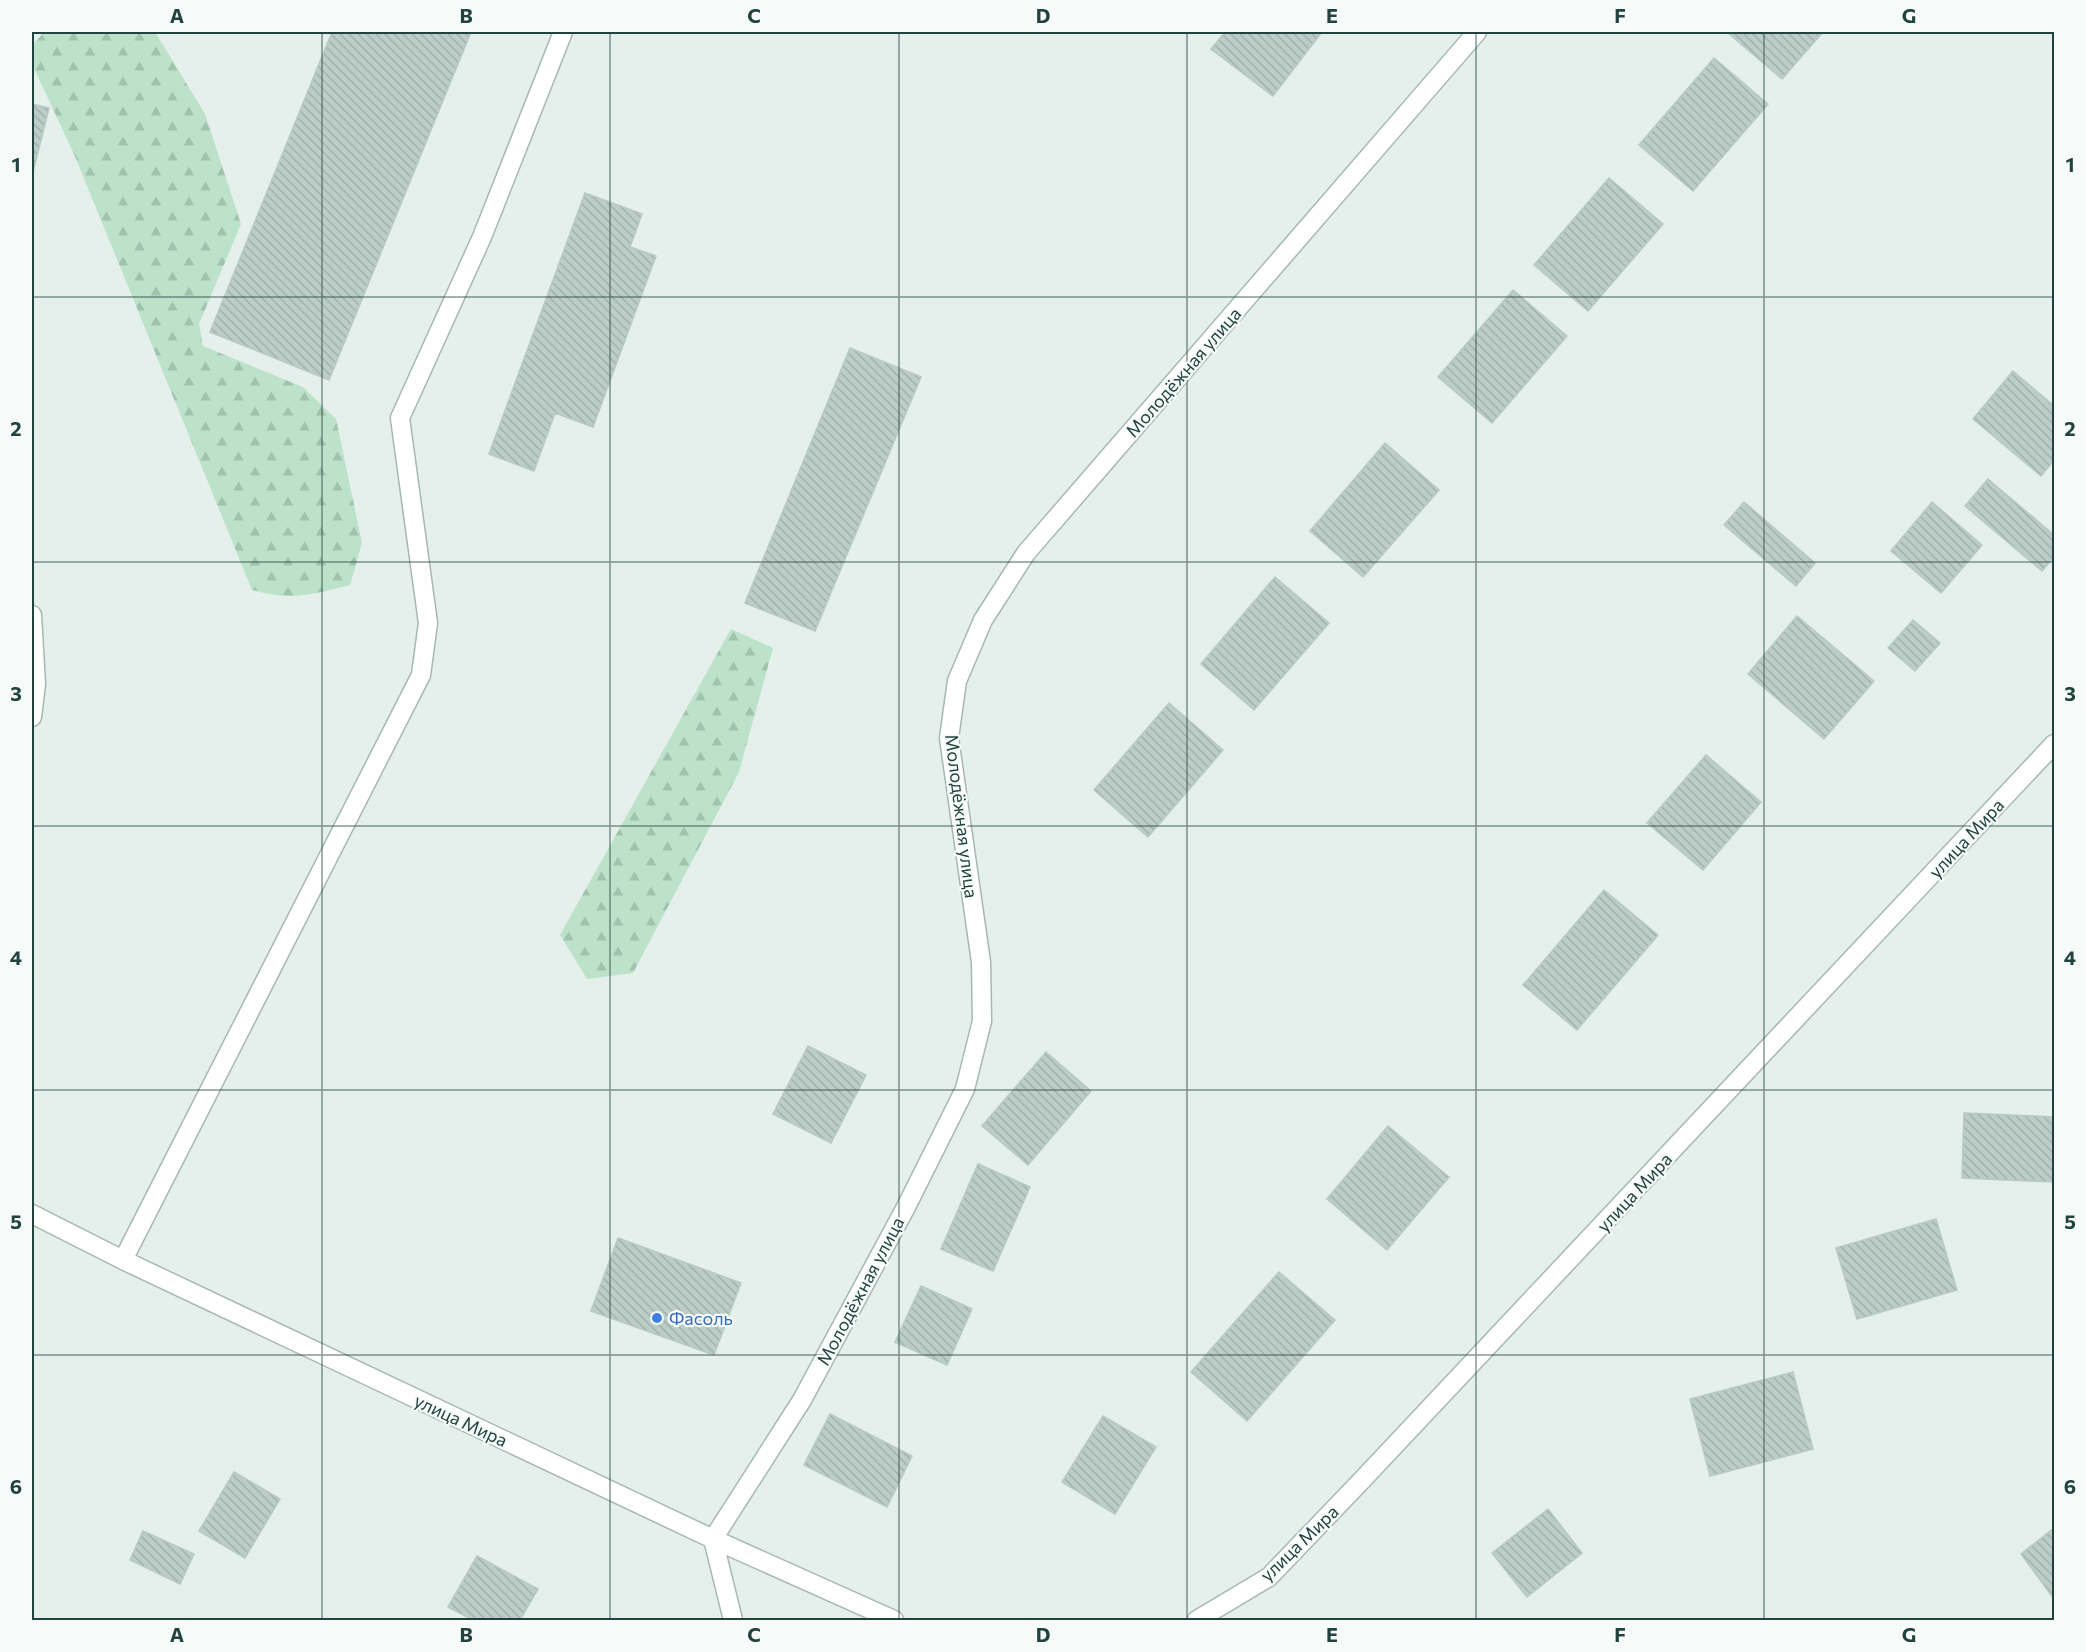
<svg xmlns="http://www.w3.org/2000/svg" width="2086" height="1652" viewBox="0 0 2086 1652" font-family="Commissioner,sans-serif">
<defs>
<pattern id="forest-firs" width="22" height="20" patternUnits="userSpaceOnUse" patternTransform="scale(1.5)"><rect width="22" height="20" fill="#bce2c9"/><path d="M5 1l3.5 6h-7zM16 11l3.5 6h-7z" fill="#a1c3ae"/></pattern>
<pattern id="building-back-hatch" width="6" height="6" patternUnits="userSpaceOnUse" patternTransform="scale(1.5)"><rect width="6" height="6" fill="#bccdc8"/><path d="M-1 5l2 2M0 0l6 6M5-1l2 2" fill="none" stroke="#a1b1ad"/></pattern>
</defs>
<rect width="100%" height="100%" fill="#e5efeb"/>
<path fill="url(#forest-firs)" d="M 44,32 L 155,32 L 205,114 L 241,224 L 199,324 L 203,346 L 303,387 L 336,419 L 362,543 L 350,585 C 310,595 293,601 252,590 L 74,154 L 32,64 L 32,46 Z
M 731,629 L 773,648 L 739,772 L 633,973 L 587,979 L 560,935 Z"/>
<path fill="url(#building-back-hatch)" stroke="#b6cac3" stroke-width="1.5" d="M 332,32 L 471,32 L 329,380 L 210,332 Z
M 1225,32 L 1322,32 L 1273,96 L 1211,49 Z
M 1730,32 L 1823,32 L 1782,79 L 1728,33 Z
M 1714,58 L 1768,104 L 1693,191 L 1639,145 Z
M 32,104 L 49,108 L 32,176 Z
M 1609,178 L 1663,224 L 1588,311 L 1534,265 Z
M 585,193 L 642,214 L 630,247 L 656,256 L 593,427 L 555,413 L 534,471 L 489,454 Z
M 1513,290 L 1567,336 L 1492,423 L 1438,377 Z
M 850,348 L 921,377 L 815,631 L 745,603 Z
M 2013,371 L 2054,406 L 2054,460 L 2041,476 L 1973,419 Z
M 1385,443 L 1439,490 L 1363,577 L 1310,531 Z
M 1988,479 L 2054,535 L 2054,557 L 2042,571 L 1965,506 Z
M 1744,502 L 1815,563 L 1796,586 L 1724,525 Z
M 1932,502 L 1982,545 L 1941,593 L 1891,551 Z
M 1275,577 L 1329,623 L 1254,710 L 1201,664 Z
M 1797,616 L 1874,681 L 1824,739 L 1748,674 Z
M 1913,620 L 1940,643 L 1915,671 L 1888,648 Z
M 1169,703 L 1223,750 L 1148,837 L 1094,790 Z
M 1706,755 L 1761,802 L 1703,870 L 1647,823 Z
M 1604,890 L 1658,935 L 1577,1030 L 1523,985 Z
M 808,1046 L 866,1075 L 831,1143 L 773,1114 Z
M 1046,1052 L 1091,1091 L 1028,1165 L 982,1126 Z
M 1964,1113 L 2054,1117 L 2054,1182 L 1962,1178 Z
M 1388,1126 L 1449,1177 L 1387,1250 L 1327,1199 Z
M 978,1164 L 1030,1187 L 993,1271 L 941,1249 Z
M 1936,1219 L 1957,1290 L 1857,1319 L 1836,1248 Z
M 618,1238 L 741,1283 L 714,1355 L 591,1311 Z
M 1279,1272 L 1335,1320 L 1247,1421 L 1191,1372 Z
M 921,1286 L 972,1309 L 947,1365 L 895,1342 Z
M 1793,1372 L 1813,1449 L 1710,1476 L 1690,1399 Z
M 830,1414 L 912,1456 L 887,1507 L 804,1465 Z
M 1103,1416 L 1156,1447 L 1115,1514 L 1062,1482 Z
M 234,1472 L 280,1499 L 245,1558 L 199,1531 Z
M 1548,1509 L 1582,1553 L 1527,1597 L 1492,1553 Z
M 2054,1528 L 2054,1599 L 2021,1554 Z
M 143,1531 L 194,1554 L 180,1584 L 130,1560 Z
M 477,1556 L 538,1589 L 520,1620 L 473,1620 L 448,1607 Z"/>
<g fill="none" stroke-linecap="round" stroke-linejoin="round">
<g stroke="#a7b8b3" stroke-width="21">
<path id="service" d="M 123,1260 L 421,675 L 428,623 L 400,418 L 482,237 L 563,32"/>
</g>
<g stroke="#a7b8b3" stroke-width="21">
<path id="minor" d="M 32,615 L 36,684 L 32,717
M 713,1539 L 802,1400 L 906,1207 L 965,1089 L 982,1021 L 981,962 L 949,738 L 957,681 L 983,620 L 1026,553 L 1477,32"/>
</g>
<g stroke="#a7b8b3" stroke-width="21">
<path id="tertiary" d="M 32,1214 L 123,1260 L 713,1539 L 894,1620
M 713,1539 L 733,1620
M 1197,1620 L 1269,1577 L 1363,1479 L 2054,744"/>
</g>
<use href="#service" stroke="#fff" stroke-width="18"/>
<use href="#minor" stroke="#fff" stroke-width="18"/>
<use href="#tertiary" stroke="#fff" stroke-width="18"/>
</g>
<path fill="none" stroke="#22433d" stroke-width="1.5" stroke-opacity="0.55" d="M 322,32 L 322,1620M 610,32 L 610,1620M 899,32 L 899,1620M 1187,32 L 1187,1620M 1476,32 L 1476,1620M 1764,32 L 1764,1620M 32,297 L 2054,297M 32,562 L 2054,562M 32,826 L 2054,826M 32,1090 L 2054,1090M 32,1355 L 2054,1355"/>
<circle fill="#3f7fe0" stroke="#f6fbf9" stroke-width="2" cx="657" cy="1318" r="6"/>
<g text-anchor="middle" dominant-baseline="central" stroke-width="4.5" stroke-linejoin="round" paint-order="stroke">
<g font-size="18" fill="#22433d" stroke="#f6fbf9">
<text transform="translate(1183 372) rotate(-49)">Молодёжная улица</text>
<text transform="translate(962 816) rotate(83)">Молодёжная улица</text>
<text transform="translate(1966 838) rotate(-47)">улица Мира</text>
<text transform="translate(1634 1192) rotate(-47)">улица Мира</text>
<text transform="translate(860 1291) rotate(-62)">Молодёжная улица</text>
<text transform="translate(461 1420) rotate(25)">улица Мира</text>
<text transform="translate(1299 1543) rotate(-44)">улица Мира</text>
</g>
<g font-size="18" fill="#366cbe" stroke="#f6fbf9" text-anchor="start">
<text x="669" y="1318">Фасоль</text>
</g>
</g>
<rect width="2086" height="1652" fill="none" stroke="#f6fbf9" stroke-width="66"/>
<rect x="33" y="33" width="2020" height="1586" fill="none" stroke="#22433d" stroke-width="2"/>
<g font-size="20" text-anchor="middle" font-weight="bold" fill="#22433d">
<text x="177" y="23">A</text>
<text x="466" y="23">B</text>
<text x="754" y="23">C</text>
<text x="1043" y="23">D</text>
<text x="1332" y="23">E</text>
<text x="1620" y="23">F</text>
<text x="1909" y="23">G</text>
<text x="16" y="172">1</text>
<text x="2070" y="172">1</text>
<text x="16" y="436">2</text>
<text x="2070" y="436">2</text>
<text x="16" y="701">3</text>
<text x="2070" y="701">3</text>
<text x="16" y="965">4</text>
<text x="2070" y="965">4</text>
<text x="16" y="1229">5</text>
<text x="2070" y="1229">5</text>
<text x="16" y="1494">6</text>
<text x="2070" y="1494">6</text>
<text x="177" y="1642">A</text>
<text x="466" y="1642">B</text>
<text x="754" y="1642">C</text>
<text x="1043" y="1642">D</text>
<text x="1332" y="1642">E</text>
<text x="1620" y="1642">F</text>
<text x="1909" y="1642">G</text>
</g>
</svg>
